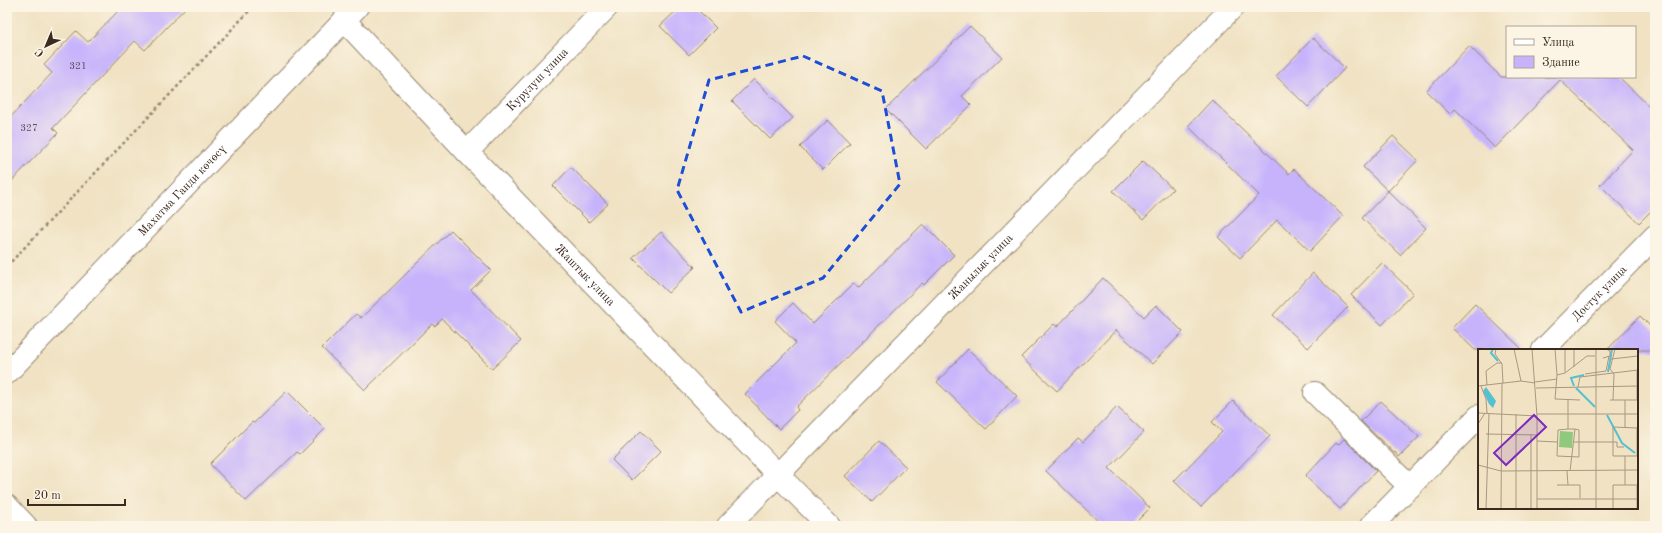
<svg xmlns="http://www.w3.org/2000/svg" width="1662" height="533" font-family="'Old Standard TT',serif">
<rect width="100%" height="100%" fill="#fcf5e5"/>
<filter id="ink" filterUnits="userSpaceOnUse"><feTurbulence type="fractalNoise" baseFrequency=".025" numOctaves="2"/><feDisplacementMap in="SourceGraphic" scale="8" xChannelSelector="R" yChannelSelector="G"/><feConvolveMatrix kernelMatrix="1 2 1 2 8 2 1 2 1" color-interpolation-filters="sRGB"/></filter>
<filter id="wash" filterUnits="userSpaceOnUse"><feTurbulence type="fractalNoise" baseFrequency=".012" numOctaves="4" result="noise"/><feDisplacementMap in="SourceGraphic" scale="16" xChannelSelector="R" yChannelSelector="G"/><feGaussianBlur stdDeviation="0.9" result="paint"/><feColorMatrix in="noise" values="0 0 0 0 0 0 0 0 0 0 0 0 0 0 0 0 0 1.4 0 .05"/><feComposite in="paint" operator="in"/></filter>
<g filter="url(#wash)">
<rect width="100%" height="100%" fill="#f0e2c3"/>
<g id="blocks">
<!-- building -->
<g fill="#c6b3fc">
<polygon points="122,7 186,7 145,50 135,41 53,128 58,133 7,186 7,121 52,73 44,65 76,31 88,42"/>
<polygon points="680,7 695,7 716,28 689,55 660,26"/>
<polygon points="970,26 1002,57 962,96 971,105 926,149 886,109"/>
<polygon points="1313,38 1345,68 1308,107 1276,76"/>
<polygon points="1469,46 1501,77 1619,77 1655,112 1655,207 1639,223 1600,185 1633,150 1560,80 1495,148 1455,109 1450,114 1426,91"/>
<polygon points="754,79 793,118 770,139 732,101"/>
<polygon points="1212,100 1289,174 1294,169 1343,216 1310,251 1277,220 1240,258 1218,237 1259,195 1188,126"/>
<polygon points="828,120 850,143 823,170 800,147"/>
<polygon points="1393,136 1418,160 1388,191 1363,167"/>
<polygon points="1143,161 1173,189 1143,220 1113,191"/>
<polygon points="571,167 608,204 589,222 553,186"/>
<polygon points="1388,191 1426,228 1400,255 1362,218"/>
<polygon points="923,224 954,255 924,285 922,283 796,407 798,410 779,429 745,394 796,343 775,321 793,303 813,324 854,283 858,288"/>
<polygon points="451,230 491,270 471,290 521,341 492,369 442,319 435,326 432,324 365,390 322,348 356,314 361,318"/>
<polygon points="661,232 695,267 668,293 633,258"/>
<polygon points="1382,263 1413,293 1382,325 1351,295"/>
<polygon points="1313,273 1348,307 1308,348 1273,315"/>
<polygon points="1103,278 1144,317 1156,305 1183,332 1152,364 1116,330 1057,391 1021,357 1054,324 1057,327"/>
<polygon points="1475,304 1523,350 1475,350 1452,328"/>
<polygon points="1640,316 1655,331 1655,350 1607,350"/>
<polygon points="968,349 1017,396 986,429 937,382"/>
<polygon points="287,391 325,429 300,454 297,452 246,501 210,464 252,422 254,423"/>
<polygon points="1233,401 1270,436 1201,507 1174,481 1222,432 1212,422"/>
<polygon points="1381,401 1419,437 1399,457 1395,452 1394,453 1361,421"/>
<polygon points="1117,407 1144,432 1109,468 1150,508 1132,526 1103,526 1046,471 1078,438 1083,442"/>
<polygon points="641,431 661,451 632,480 612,460"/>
<polygon points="1344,439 1376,471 1340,509 1305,476 1336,443 1338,445"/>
<polygon points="879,441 906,467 872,502 845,476"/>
</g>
</g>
</g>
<g filter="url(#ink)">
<use href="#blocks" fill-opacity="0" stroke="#968670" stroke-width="1"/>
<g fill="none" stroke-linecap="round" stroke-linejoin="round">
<defs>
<g id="minor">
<path id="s1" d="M344,20L467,152L777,474L829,526"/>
<path id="s2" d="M467,152L607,7"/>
<path id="s3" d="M1543,350L1655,236"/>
<polyline points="1315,393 1410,487"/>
<polyline points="7,506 26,526"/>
<path id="s4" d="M728,526L1233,7"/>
<polyline points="1371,526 1479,416"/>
</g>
<g id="major">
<path id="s5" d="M7,373L357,7"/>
</g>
</defs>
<!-- minor casing -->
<use href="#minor" stroke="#968670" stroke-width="24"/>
<!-- major casing -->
<use href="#major" stroke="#968670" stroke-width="24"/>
<!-- path -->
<polyline stroke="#968670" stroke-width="2.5" stroke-dasharray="3 3" stroke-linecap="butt" points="7,266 253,7"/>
<!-- minor -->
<use href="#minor" stroke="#fff" stroke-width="22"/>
<!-- major -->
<use href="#major" stroke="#fff" stroke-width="22"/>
</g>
</g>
<!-- marked area -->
<path fill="none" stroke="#1d4ed8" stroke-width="3" stroke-dasharray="8 5" stroke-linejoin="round" d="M803,56L882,91L900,184L823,278L741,312L677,190L709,80Z"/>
<g text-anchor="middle" stroke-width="3" stroke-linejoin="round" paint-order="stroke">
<!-- number labels -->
<g font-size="10" fill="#5e4c56">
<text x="78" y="69">321</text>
<text x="29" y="131">327</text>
</g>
<!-- street labels -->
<g font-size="12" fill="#3b2a1e" stroke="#fcf5e5">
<text dy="4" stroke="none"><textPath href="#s2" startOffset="101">Курулуш улица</textPath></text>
<text dy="4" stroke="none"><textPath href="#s5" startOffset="253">Махатма Ганди көчөсү</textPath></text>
<text dy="4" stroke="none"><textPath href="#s4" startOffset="362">Жанылык улица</textPath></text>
<text dy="4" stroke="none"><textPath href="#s1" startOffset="351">Жаштык улица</textPath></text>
<text dy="4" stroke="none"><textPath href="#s3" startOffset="80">Достук улица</textPath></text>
</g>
</g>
<!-- overview -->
<g transform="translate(1478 349)">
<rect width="160" height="160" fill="#f0e2c3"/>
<path d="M82,82L95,83L94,99L81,98Z" fill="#90c97d"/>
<path d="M8,38L18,52L15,59L11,55L5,42Z" fill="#55c0cf"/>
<path fill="none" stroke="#55c0cf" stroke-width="2" d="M15,0L13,4L20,12M130,23L134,0M96,37L93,29L106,26M98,39L117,58M129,66L144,94L157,104"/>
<path fill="none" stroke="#a89881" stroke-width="1" d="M18,0L17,5L24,15L25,34M36,0L43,32M54,0L59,67V160M77,0L79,26L77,50L102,51M87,0V23M96,0V18M118,0V160M125,9L132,7V2L128,0M133,10L160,7M107,25L128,22L131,7M79,26L87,24L109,7H117M57,33L79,30M9,36L8,22L19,14H24M0,37L43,32L57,34M3,37L8,50L9,64M100,38L102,28L160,21M58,39L160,37M90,51V80L80,81L79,107L101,108V81L97,80M132,51H160M135,51L136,25L132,20L137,0M159,51V22M0,64L59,67M59,65H160M0,75L7,64M135,78L159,79V107H135ZM147,78V51M90,80H97L92,122M8,85L59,86M59,92L79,93M96,93H139V98H146M147,107V136M0,116L23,122L160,121M89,122L90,136M79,136H102V149M59,150H160M8,160L11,65M23,160L24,34M38,160V65M53,160V85M135,160V136H159V160"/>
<path fill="#7b2cbf" fill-opacity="0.15" stroke="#7b2cbf" stroke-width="2" d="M56,66L68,78L28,116L16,104Z"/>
<rect width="160" height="160" fill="none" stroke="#3b2a1e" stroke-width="2"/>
</g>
<!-- margin -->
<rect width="1662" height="533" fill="none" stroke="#fcf5e5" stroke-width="24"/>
<!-- legend -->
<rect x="1506" y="26" width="130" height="52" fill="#fcf5e5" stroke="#afa495"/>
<rect x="1514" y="39" width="20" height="6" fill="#ffffff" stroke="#afa495"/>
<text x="1542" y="46" font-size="12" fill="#3b2a1e">Улица</text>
<rect x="1514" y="56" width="20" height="12" fill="#c6b3fc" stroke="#afa495"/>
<text x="1542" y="66" font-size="12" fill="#3b2a1e">Здание</text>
<!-- north arrow -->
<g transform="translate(46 46) rotate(224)" stroke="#fcf5e5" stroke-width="3" paint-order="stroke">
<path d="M0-3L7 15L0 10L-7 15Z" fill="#3b2a1e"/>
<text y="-6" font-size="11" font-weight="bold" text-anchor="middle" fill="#3b2a1e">С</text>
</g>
<!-- scale -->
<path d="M28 499v6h97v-6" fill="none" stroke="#3b2a1e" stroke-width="2"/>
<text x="34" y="499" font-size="12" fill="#3b2a1e" stroke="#fcf5e5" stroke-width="3" paint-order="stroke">20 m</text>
</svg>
